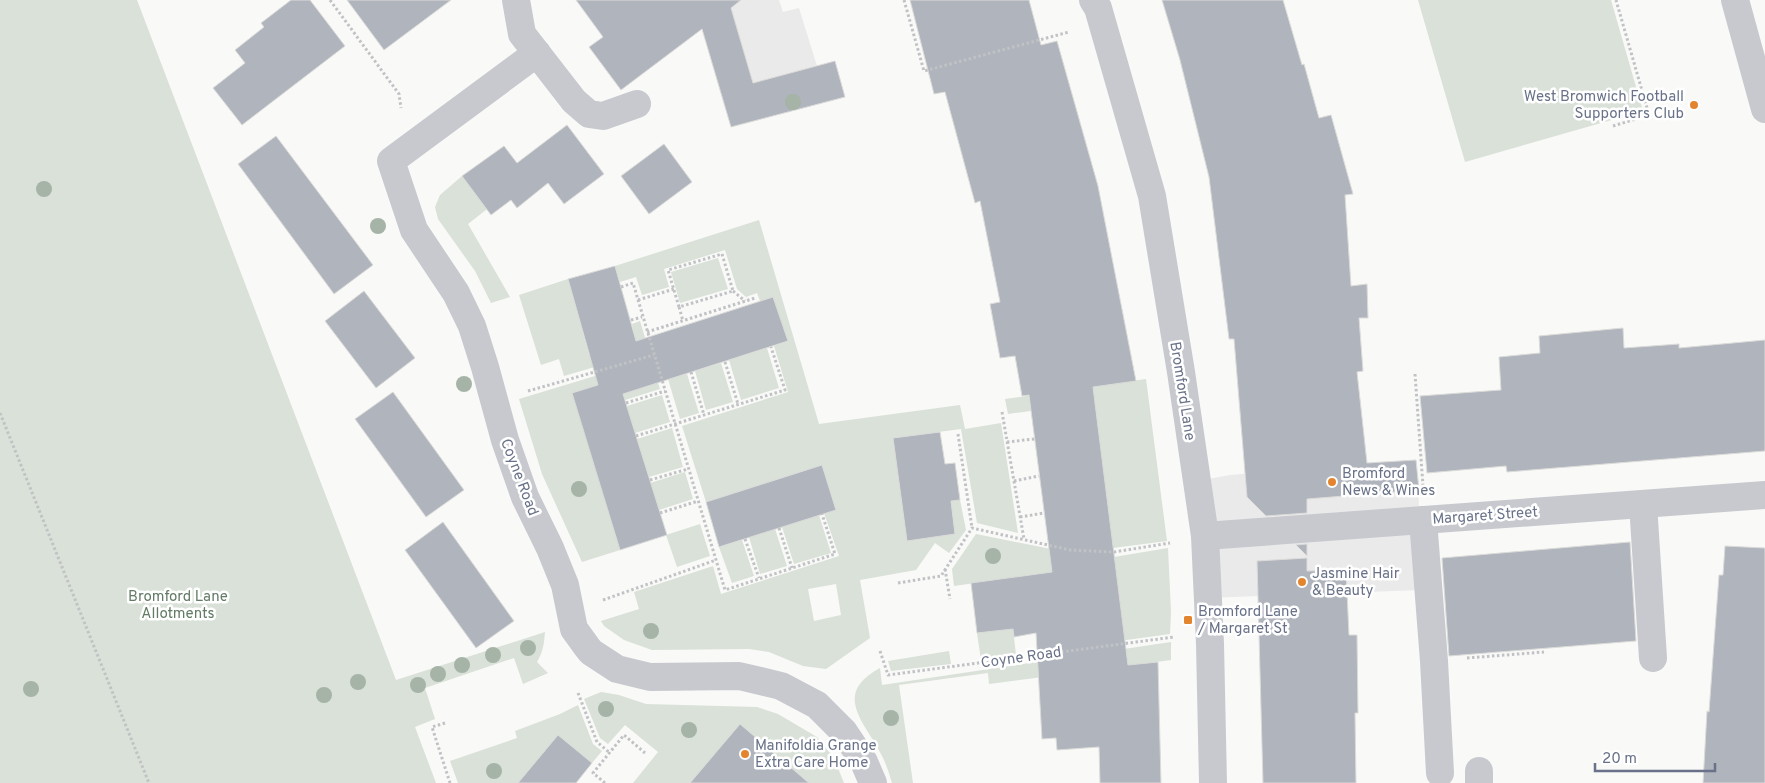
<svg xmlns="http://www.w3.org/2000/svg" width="1765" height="783" font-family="Overpass,sans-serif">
<rect width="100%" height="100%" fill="#f9f9f7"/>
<!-- built -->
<g fill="#eaeaea">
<polygon points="694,0 779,0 783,12 799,8 817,66 835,61 845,97 731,127"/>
<polygon points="1416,460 1419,490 1418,551 1421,590 1208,598 1197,481 1230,475"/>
</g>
<!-- green -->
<g fill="#d9e1d8" fill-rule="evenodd">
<path d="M0,0H137L396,680L545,632C544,644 543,652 537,662L548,673L523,684L514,658L425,688L435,719L415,727L436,783H0Z"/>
<polygon points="1418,0 1611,0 1643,111 1465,162"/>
<polygon points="462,176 487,209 468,224 510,297 491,303 475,271 438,219 435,207 440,195"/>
<path d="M759,220L819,424L960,405L965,429L1001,423L1018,533L977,523L961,429L893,438L907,541L955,534L951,501L960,500L966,530L949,553L935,543L916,570L860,580L870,638L826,669L803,666L769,652L749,649L652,650L624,640L604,626L601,621L639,609L634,592L713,566L721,594L839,556L824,513L836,509L822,465L706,502L682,426L788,392L774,346L788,341L773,297L760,301L757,293L746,297L737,289L725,250L664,269L669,287L642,295L636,277L620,282L615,266ZM836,584L841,615L814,621L808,589Z"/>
<polygon points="718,258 728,289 680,303 671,272"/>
<polygon points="568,279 589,355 636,342 632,324 640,321 649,351 564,376 559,359 541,365 519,295"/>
<polygon points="767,348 779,388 741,400 729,360"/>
<polygon points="651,359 660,389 625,400 620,550 582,562 542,474 519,399"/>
<polygon points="721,363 733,402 706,410 695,371"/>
<polygon points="687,374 699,413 680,419 668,379"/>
<polygon points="1146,379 1167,541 1113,548 1095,402 1008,414 1005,399"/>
<polygon points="662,395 670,422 635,433 627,406"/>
<polygon points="672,428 683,467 649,477 637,439"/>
<polygon points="685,472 693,499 659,510 650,483"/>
<polygon points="819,515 831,553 794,564 782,527"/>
<polygon points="700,524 710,556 677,567 666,535"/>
<polygon points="775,529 787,566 760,574 749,537"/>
<polygon points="976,534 1071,553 1073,569 954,586 952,569"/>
<polygon points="742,540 754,576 732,583 719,547"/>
<polygon points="1168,548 1171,612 1170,634 1054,650 1122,620 1114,557"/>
<polygon points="1013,629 1016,655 981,660 977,633"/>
<path d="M1171,642V660L989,684L988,673L899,685L913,783H892C889,773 886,763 881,754C864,721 832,694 880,668L882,685Z"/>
<polygon points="949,651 951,664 891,671 888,661"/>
<polygon points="601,692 619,695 646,704 757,707 778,714 817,737 834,758 844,783 809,783 740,724 690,783 633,783 658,752 625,725 608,744 600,738 584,699"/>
<polygon points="578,705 593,744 602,751 592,763 558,735 518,783 458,783 450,761 517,738 515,731 560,714"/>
</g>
<!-- building -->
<g fill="#b0b4bd" stroke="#dbdbd9">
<polygon points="291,0 310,0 345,46 242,125 213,88 245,63 235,50 264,27 261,23"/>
<polygon points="347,0 451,0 384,50"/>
<polygon points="576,0 741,0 731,8 753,83 835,61 845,97 731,127 702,29 621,90 589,47 603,37"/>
<polygon points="910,0 1029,0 1041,45 1057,41 1098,186 1136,381 1093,387 1128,665 1158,662 1161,783 1100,783 1099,747 1057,750 1056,738 1042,739 1036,633 1014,637 1013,629 977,633 971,583 1052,572 1029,395 1022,396 1015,356 1000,358 990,304 1000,302 980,201 975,203 945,92 934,94"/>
<polygon points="1162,0 1283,0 1302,65 1304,64 1319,118 1331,115 1353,194 1345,195 1351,286 1367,284 1368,318 1359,318 1363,371 1357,372 1367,463 1416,460 1419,490 1307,499 1307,513 1266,516 1247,497 1234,339 1229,339 1209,177 1180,60"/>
<polygon points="567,125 604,174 564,204 548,183 517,208 511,200 491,215 462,176 504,146 517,163"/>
<polygon points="276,136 373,265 334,294 238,164"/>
<polygon points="664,144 692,182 649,214 621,176"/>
<polygon points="615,266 636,341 773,297 788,341 623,394 667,535 620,550 572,393 598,385 568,279"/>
<polygon points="364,291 415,358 376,388 325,321"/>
<polygon points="1623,328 1624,348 1679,344 1679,348 1765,340 1765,451 1507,472 1506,466 1427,473 1420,396 1501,390 1499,357 1540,353 1539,336"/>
<polygon points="393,392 464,490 426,517 355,419"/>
<polygon points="940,432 945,464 955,463 960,500 951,501 955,534 907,541 893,438"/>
<polygon points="822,465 836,510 719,547 706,502"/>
<polygon points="443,522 514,621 476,648 405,550"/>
<polygon points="1630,542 1636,641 1449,656 1442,558"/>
<polygon points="1307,544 1307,556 1296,545"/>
<polygon points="1725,546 1765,548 1765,783 1703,783 1707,711 1709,712 1719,575 1723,575"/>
<polygon points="1307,558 1307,571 1346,570 1349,635 1357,635 1358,713 1355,713 1356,783 1263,783 1257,561"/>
<polygon points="740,724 809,783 690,783"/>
<polygon points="558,735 592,763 576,783 518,783"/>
</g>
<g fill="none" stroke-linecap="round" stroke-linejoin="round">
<!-- path -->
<g stroke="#c1c2c5" stroke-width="3" stroke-dasharray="2.5 2.5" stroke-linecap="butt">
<polyline points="330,0 399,94 401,108"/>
<polyline points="904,0 924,71 1069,32"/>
<polyline points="1613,126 1649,115 1616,0"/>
<polygon points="722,254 733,291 679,307 668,270"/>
<polyline points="621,287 633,283 725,590 835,554 822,514"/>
<polyline points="733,291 745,301"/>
<polyline points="638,300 674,289"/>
<polyline points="679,307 683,321"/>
<polyline points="631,320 642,317"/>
<polyline points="647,332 755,298"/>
<polyline points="725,362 738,404"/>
<polyline points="691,372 704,415"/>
<polyline points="1415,374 1423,486"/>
<polyline points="528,391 654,355"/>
<polyline points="626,403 665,391"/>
<polyline points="1002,412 1024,539"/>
<polyline points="0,413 149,783"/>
<polyline points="958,434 972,528"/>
<polyline points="636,436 785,390 771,347"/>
<polyline points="1007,442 1034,439"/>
<polyline points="650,480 688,469"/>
<polyline points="1014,481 1039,476"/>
<polyline points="660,513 698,501"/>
<polyline points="1020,517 1044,513"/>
<polyline points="779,528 792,568"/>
<polyline points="745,539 759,578"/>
<polyline points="945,569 950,599"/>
<polyline points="898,583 941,576 972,528 1070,550 1114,552 1170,543"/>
<polyline points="603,600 716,560"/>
<polyline points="880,651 888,675 1174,637"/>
<polyline points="1467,658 1544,652"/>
<polyline points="578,693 597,742 610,753"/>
<polyline points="445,723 432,727 450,783"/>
<polyline points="605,783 593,773 624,735 645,753"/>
</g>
<!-- minor -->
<g stroke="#c7c9ce" stroke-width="28">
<polyline points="516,0 522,34 574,101 589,114 603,116 637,104"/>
<polyline points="1093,0 1098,8 1152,196 1181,372 1205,536 1210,644 1213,783"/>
<polyline points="1735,0 1765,109"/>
<polyline points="537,53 391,161 414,230 456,293 472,326 485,367 505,440 525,497 550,548 565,585 574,629 587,647 591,652 617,669 650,677 739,676 781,686 817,705 844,732 864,762 873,783"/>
<polyline points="1643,504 1653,658"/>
<polyline points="1423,520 1434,661 1440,773"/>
<polyline points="1205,536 1765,495"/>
<polyline points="1479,783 1479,771"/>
</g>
</g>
<!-- trees -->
<g fill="#a6b3a7">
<circle cx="793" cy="102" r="8"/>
<circle cx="44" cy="189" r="8"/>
<circle cx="378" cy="226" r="8"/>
<circle cx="464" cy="384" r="8"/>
<circle cx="579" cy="489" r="8"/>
<circle cx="993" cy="556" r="8"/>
<circle cx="651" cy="631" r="8"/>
<circle cx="528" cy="648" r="8"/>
<circle cx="493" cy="655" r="8"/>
<circle cx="462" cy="665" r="8"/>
<circle cx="438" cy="674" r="8"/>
<circle cx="358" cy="682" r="8"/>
<circle cx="418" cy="685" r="8"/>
<circle cx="31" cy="689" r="8"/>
<circle cx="324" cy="695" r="8"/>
<circle cx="606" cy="709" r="8"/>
<circle cx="891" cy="718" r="8"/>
<circle cx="689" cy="730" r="8"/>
<circle cx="494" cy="771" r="8"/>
</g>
<!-- markers -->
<g fill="#e2852e" stroke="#fff" stroke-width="2">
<circle cx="1694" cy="105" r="5"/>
<circle cx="1332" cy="482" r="5"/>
<circle cx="1302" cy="582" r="5"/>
<rect x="1183" y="615" width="10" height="10" rx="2.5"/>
<circle cx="745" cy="754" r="5"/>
</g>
<g text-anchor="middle" stroke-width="5" stroke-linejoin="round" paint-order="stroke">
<!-- poi labels -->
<g font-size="15" fill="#697288" stroke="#fff" text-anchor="start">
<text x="1684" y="101" text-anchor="end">West Bromwich Football<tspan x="1684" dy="17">Supporters Club</tspan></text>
<text x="1342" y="478">Bromford<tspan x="1342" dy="17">News &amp; Wines</tspan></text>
<text x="1312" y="578">Jasmine Hair<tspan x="1312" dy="17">&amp; Beauty</tspan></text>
<text x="1198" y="616">Bromford Lane<tspan x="1198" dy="17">/ Margaret St</tspan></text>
<text x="755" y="750">Manifoldia Grange<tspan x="755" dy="17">Extra Care Home</tspan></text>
</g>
<!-- street labels -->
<g font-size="15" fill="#697288" stroke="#fff">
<text transform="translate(1183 391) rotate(81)" y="5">Bromford Lane</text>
<text transform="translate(520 477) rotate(69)" y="5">Coyne Road</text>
<text transform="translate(1485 515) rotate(-4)" y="5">Margaret Street</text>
<text transform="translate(1021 657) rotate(-8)" y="5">Coyne Road</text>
</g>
<!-- park labels -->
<g font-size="15" fill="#637a65" stroke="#fff">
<text x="178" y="601">Bromford Lane<tspan x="178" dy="17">Allotments</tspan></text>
</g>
</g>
<!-- scale -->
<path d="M1595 763v8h120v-8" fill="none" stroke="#697288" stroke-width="2.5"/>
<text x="1602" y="763" font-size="15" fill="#697288" stroke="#ffffff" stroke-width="4" paint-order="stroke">20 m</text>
</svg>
